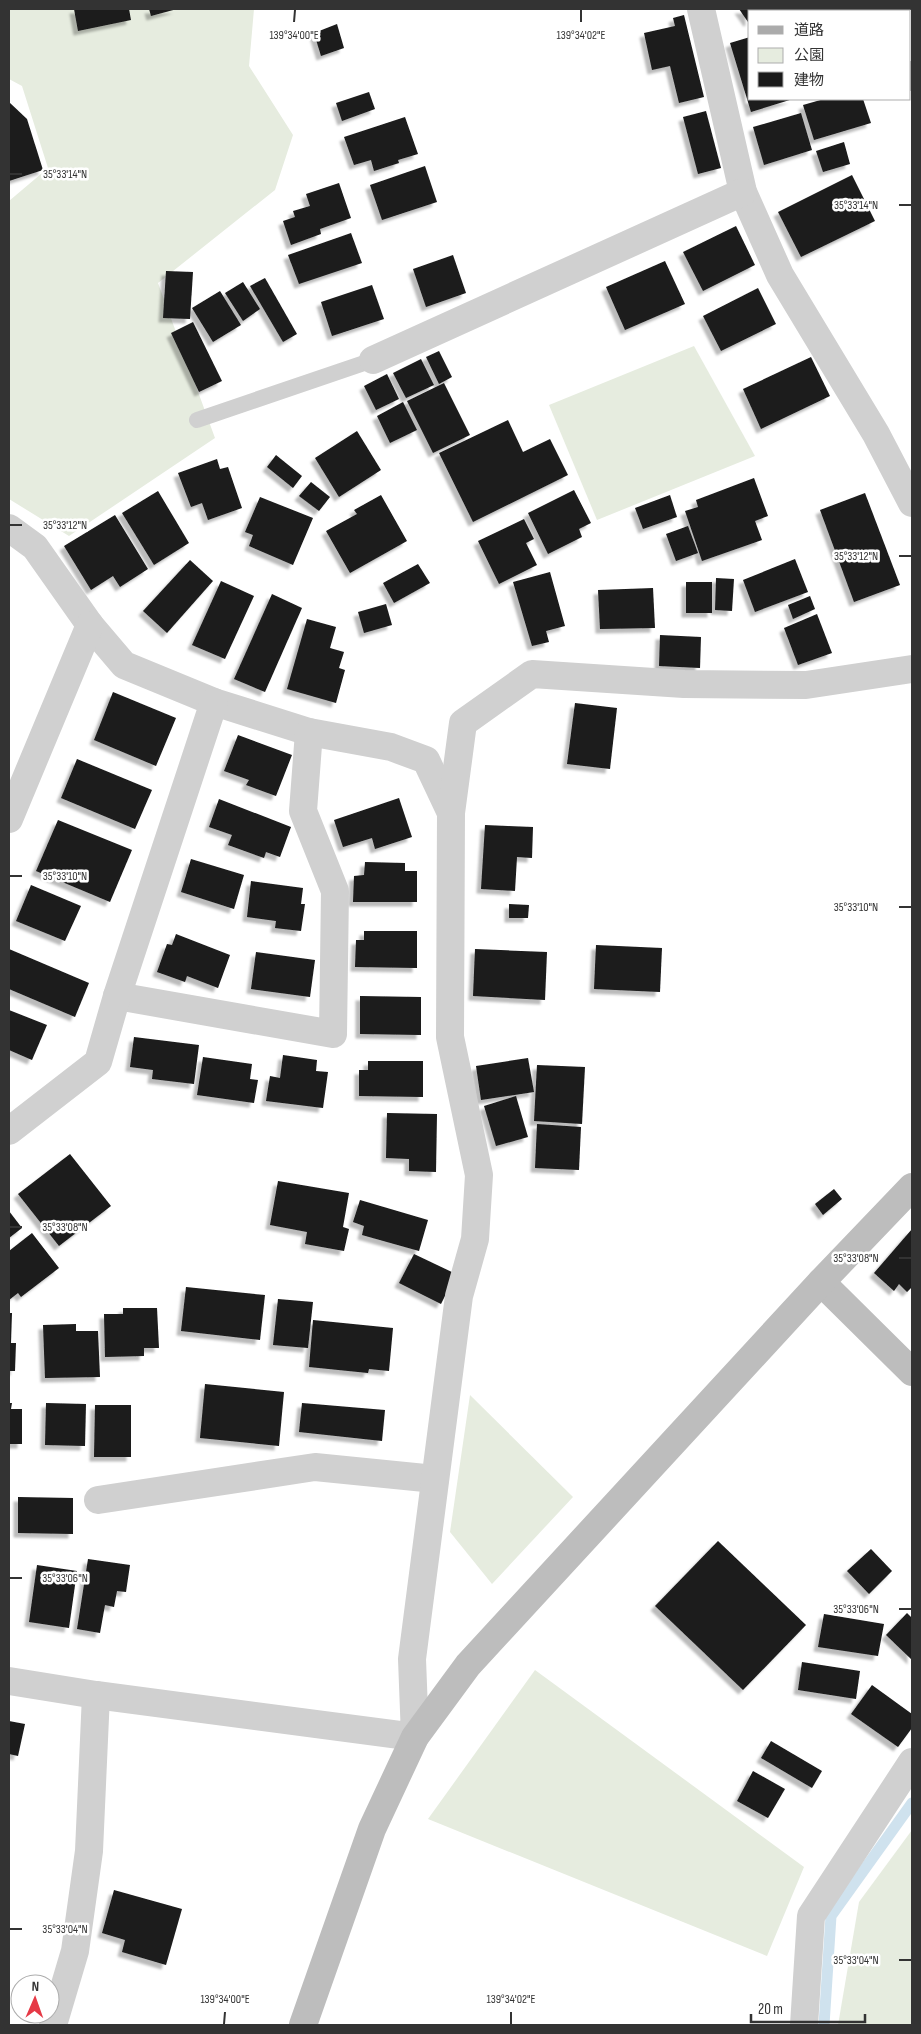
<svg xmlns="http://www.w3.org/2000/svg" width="921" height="2034" font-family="'Sofia Sans Condensed','Noto Sans JP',sans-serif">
<defs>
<filter id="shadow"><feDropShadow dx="-4.5" dy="4.5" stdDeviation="1" flood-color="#0004"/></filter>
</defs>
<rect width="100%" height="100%" fill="#fff"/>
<!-- green -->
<g fill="#e6ecdf">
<polygon points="9,9 254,9 249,66 293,135 275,190 158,283 215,438 69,536 9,499 9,201 48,168 22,86 9,79"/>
<polygon points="694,346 755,456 597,520 549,405"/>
<polygon points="470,1395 573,1497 492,1584 450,1532"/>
<polygon points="535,1670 804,1867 767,1956 428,1819"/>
<polygon points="912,1830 912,2025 838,2025 859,1902"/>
</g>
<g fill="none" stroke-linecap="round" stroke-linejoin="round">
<!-- stream -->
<polyline stroke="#cfe2ee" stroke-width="11" points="824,2025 831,1916 912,1803"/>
</g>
<!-- building -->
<g fill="#1a1a1a" filter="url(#shadow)">
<polygon points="74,9 129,9 131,20 78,31"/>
<polygon points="149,9 177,9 151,16"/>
<polygon points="739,9 769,9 765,11 750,11 750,21 748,22"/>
<polygon points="684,15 704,97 679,103 670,66 652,70 644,33 675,26 673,18"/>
<polygon points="337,24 344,48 321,56 314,33"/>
<polygon points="750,37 750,99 793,99 751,112 730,43"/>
<polygon points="369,92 375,109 342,121 336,103"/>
<polygon points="824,99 863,99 871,123 814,140 803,105"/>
<polygon points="9,102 27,119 43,170 9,181"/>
<polygon points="706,111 721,168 698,174 683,117"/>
<polygon points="801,113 812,150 764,165 753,127"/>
<polygon points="405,117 418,154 398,160 399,163 374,171 371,160 354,165 344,137"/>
<polygon points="844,142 850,164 823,172 816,151"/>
<polygon points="425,166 437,202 382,220 370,185"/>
<polygon points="852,175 875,221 801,257 778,212"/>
<polygon points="339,183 351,218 320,229 321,234 291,245 283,221 295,217 293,211 310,206 306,194"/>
<polygon points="736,226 755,265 703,291 683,252"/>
<polygon points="351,233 362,263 299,284 288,255"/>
<polygon points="453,255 466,293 426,307 413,269"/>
<polygon points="665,261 685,304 625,330 606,287"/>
<polygon points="166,271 193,272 190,319 163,318"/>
<polygon points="265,278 297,334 283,342 250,286"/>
<polygon points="243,282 260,309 243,321 225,293"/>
<polygon points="372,285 384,319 332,336 321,302"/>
<polygon points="758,288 776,324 721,351 703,316"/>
<polygon points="220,291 241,325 213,342 192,308"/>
<polygon points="193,322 222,381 199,392 171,333"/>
<polygon points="439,351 452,377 439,384 426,357"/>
<polygon points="811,357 830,396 761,429 743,389"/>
<polygon points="421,359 434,385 406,398 393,373"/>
<polygon points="387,374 399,399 376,410 364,386"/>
<polygon points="444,383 470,435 433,453 407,401"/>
<polygon points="403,402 417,430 390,443 377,416"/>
<polygon points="508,420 523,452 550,439 568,475 473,522 439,453"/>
<polygon points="357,431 381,470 339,497 315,458"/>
<polygon points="276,455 302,476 293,488 267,467"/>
<polygon points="217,459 220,469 228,467 242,508 208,520 202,503 191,507 178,473"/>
<polygon points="754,478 768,516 755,521 762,540 702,561 685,511 698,507 696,500"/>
<polygon points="311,482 330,497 319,511 299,496"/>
<polygon points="574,490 591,523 579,529 582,537 548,554 528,513"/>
<polygon points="158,491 189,543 154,565 122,513"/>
<polygon points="865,493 900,585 854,602 820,510"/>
<polygon points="381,495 407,541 350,573 326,531 357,514 354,510"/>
<polygon points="670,495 677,517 643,529 635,508"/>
<polygon points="260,497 313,518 293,565 249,546 253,535 245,532"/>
<polygon points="115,515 148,569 120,587 113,576 91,590 64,546"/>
<polygon points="524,519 534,539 526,543 537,565 499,584 478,541"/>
<polygon points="688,526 698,553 676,561 666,534"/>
<polygon points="795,559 808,592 755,612 743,580"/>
<polygon points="190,560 213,581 167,633 143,611"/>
<polygon points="418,564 430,583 394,603 383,583"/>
<polygon points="550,572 565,626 546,631 549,642 532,646 513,582"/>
<polygon points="716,578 734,579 732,611 715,610"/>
<polygon points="221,581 254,596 225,659 192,645"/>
<rect x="686" y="582" width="26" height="31"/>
<polygon points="653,588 655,628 600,629 598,590"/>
<polygon points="272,594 302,608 265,692 234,679"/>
<polygon points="810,596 815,609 793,619 788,605"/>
<polygon points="386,604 392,625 364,633 358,612"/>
<polygon points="817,614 832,653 798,665 784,628"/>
<polygon points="307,619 336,627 330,648 344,652 339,668 345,670 336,703 287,689"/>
<polygon points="660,635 701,637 700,668 659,666"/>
<polygon points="113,692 176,718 156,766 94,740"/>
<polygon points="575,703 617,708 610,769 567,764"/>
<polygon points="238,735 292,755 276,796 246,785 249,780 224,771"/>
<polygon points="77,759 152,790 135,829 61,798"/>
<polygon points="399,798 412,837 375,849 372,838 343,847 334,820"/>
<polygon points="219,799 291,827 280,857 266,852 264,858 228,845 232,835 209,827"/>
<polygon points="58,820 132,850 110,902 36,871"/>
<polygon points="485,825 533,827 532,858 517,857 515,891 481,889"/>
<polygon points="191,859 244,875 234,909 181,892"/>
<polygon points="365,862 405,863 405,871 417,871 417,902 353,902 354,876 364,875"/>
<polygon points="251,881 303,888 301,904 305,904 301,931 275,928 276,921 247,917"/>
<polygon points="31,885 81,906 65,941 16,921"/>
<polygon points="509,904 529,905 528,918 509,918"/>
<polygon points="364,931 417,931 417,968 355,967 356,940 364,940"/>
<polygon points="176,934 230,955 218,988 187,976 185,982 157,972 167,944 172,945"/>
<polygon points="596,945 662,948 660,992 594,989"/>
<polygon points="9,949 89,983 75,1017 9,989"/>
<polygon points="475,949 547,952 545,1000 473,996"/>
<polygon points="256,952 315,960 310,997 251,989"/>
<polygon points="360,996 421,997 421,1035 360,1034"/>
<polygon points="9,1010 47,1025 32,1060 9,1050"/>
<polygon points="134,1037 199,1045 194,1084 152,1079 153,1070 130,1067"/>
<polygon points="283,1055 317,1060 316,1071 328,1072 323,1108 266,1101 270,1076 280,1078"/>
<polygon points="203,1057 252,1064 250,1079 258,1080 254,1103 197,1095"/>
<polygon points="528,1058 534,1092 481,1100 476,1066"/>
<polygon points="368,1061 423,1061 423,1097 359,1096 359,1070 368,1070"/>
<polygon points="537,1065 585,1067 582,1124 534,1121"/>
<polygon points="516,1096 528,1137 496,1146 484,1106"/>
<polygon points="387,1113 437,1114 436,1172 409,1171 409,1159 386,1158"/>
<polygon points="537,1124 581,1127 579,1170 535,1168"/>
<polygon points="70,1154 111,1206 59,1246 18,1194"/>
<polygon points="278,1181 349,1193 343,1227 349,1229 344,1251 305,1244 307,1232 270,1225"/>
<polygon points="834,1189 842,1199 823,1215 815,1204"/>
<polygon points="360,1200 428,1220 419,1251 362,1235 364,1226 353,1222"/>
<polygon points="9,1211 22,1228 9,1238"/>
<polygon points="912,1229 912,1287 907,1292 899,1284 894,1291 874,1273"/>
<polygon points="32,1233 59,1268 21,1297 18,1293 9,1300 9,1251"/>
<polygon points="414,1254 456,1274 441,1304 399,1283"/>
<polygon points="186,1287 265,1295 260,1340 181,1331"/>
<polygon points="278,1299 313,1302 308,1348 273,1345"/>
<polygon points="123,1308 157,1308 159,1348 144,1348 144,1356 105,1357 104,1314 123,1314"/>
<polygon points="9,1313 12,1313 11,1343 16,1343 15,1371 9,1371"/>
<polygon points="313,1320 393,1328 389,1371 369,1369 368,1373 309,1367"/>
<polygon points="76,1324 76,1331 98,1331 100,1377 45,1378 43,1325"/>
<polygon points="205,1384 284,1392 279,1446 200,1438"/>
<polygon points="9,1403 12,1403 11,1409 22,1409 22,1444 9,1444"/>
<polygon points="46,1403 86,1404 85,1446 45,1445"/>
<polygon points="302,1403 385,1410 382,1441 299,1432"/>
<polygon points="95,1405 131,1405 131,1457 94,1457"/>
<polygon points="18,1497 73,1498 73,1534 18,1533"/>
<polygon points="718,1541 806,1625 743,1690 655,1606"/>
<polygon points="871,1549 892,1571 869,1594 847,1571"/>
<polygon points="88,1559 130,1565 126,1592 117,1591 114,1607 105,1605 100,1633 77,1629"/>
<polygon points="37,1565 77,1571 69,1628 29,1622"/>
<polygon points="907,1613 912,1618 912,1660 886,1635"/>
<polygon points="824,1614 884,1624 878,1656 818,1647"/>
<polygon points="802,1662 860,1671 856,1699 798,1690"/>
<polygon points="872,1685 912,1714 912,1728 898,1747 851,1714"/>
<polygon points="9,1721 25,1724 18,1756 9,1754"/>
<polygon points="771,1741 822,1771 812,1788 761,1758"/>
<polygon points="753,1771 785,1789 768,1818 737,1801"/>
<polygon points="114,1890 182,1909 166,1965 122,1952 125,1940 102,1933"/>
</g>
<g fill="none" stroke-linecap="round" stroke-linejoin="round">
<!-- lane -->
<polyline stroke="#d0d0d0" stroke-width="16" points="197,420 373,360"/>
<!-- street -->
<g stroke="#d0d0d0" stroke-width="28">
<polyline points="701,9 743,192 780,275 876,434 912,503"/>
<polyline points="373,360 743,192"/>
<polyline points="9,528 35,547 90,625 124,665 214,702 309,732 391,747 426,760 451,813"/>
<polyline points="9,819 90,625"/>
<polyline points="117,996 333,1034 335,891 303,811 309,732"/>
<polyline points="9,1131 98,1062 117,996 214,702"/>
<polyline points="98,1500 315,1467 435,1479"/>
<polyline points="9,1681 96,1695 415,1737 412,1659 459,1296 475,1239 479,1175 450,1037 451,813 463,723 532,674 684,684 806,685 912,669"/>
<polyline points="53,2025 75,1951 89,1851 96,1695"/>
<polyline points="804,2025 811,1916 912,1762"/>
</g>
<!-- secondary -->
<g stroke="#bdbdbd" stroke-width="28">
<polyline points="821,1282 912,1372"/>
<polyline points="303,2025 372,1829 415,1737 468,1665 821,1282 912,1187"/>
</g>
<!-- primary -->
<g stroke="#ababab" stroke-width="28">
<polyline points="831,9 834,11"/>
<polyline points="910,75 912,77"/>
</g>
</g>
<!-- ticks -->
<path fill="none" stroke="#333" stroke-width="2" d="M294,22L295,10M581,22V10M10,174H22M899,205H911M10,525H22M899,556H911M10,876H22M899,907H911M10,1227H22M899,1258H911M10,1578H22M899,1609H911M10,1929H22M899,1960H911M224,2024L225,2012M511,2024V2012"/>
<g font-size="12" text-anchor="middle" fill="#333" stroke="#fff" stroke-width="5" stroke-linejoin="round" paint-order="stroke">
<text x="294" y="39">139°34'00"E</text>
<text x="581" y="39">139°34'02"E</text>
<text x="65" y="178">35°33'14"N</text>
<text x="856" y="209">35°33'14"N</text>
<text x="65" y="529">35°33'12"N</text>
<text x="856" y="560">35°33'12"N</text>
<text x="65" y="880">35°33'10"N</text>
<text x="856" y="911">35°33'10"N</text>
<text x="65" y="1231">35°33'08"N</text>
<text x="856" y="1262">35°33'08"N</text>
<text x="65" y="1582">35°33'06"N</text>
<text x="856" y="1613">35°33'06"N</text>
<text x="65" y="1933">35°33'04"N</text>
<text x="856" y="1964">35°33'04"N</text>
<text x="225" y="2003">139°34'00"E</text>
<text x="511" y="2003">139°34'02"E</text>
</g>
<!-- border -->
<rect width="921" height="2034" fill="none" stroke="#333333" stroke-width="20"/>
<!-- legend -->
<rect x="748" y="10" width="162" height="90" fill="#ffffff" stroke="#adadad"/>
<rect x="758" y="26" width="25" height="8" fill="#ababab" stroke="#adadad"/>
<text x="794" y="35" font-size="15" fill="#333333">道路</text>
<rect x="758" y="48" width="25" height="15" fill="#e6ecdf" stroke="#adadad"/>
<text x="794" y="60" font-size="15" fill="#333333">公園</text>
<rect x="758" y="72" width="25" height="15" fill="#1a1a1a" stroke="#adadad"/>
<text x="794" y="85" font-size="15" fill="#333333">建物</text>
<!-- north arrow -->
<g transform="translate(35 1999) rotate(2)"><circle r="24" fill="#ffffff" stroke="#adadad"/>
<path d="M0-4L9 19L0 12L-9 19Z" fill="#e63946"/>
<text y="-8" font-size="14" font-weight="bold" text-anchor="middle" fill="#333333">N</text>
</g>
<!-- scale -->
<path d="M751 2014v8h114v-8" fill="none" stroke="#333333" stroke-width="2.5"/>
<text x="758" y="2014" font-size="15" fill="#333333" stroke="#ffffff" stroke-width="4" paint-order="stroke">20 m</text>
</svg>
